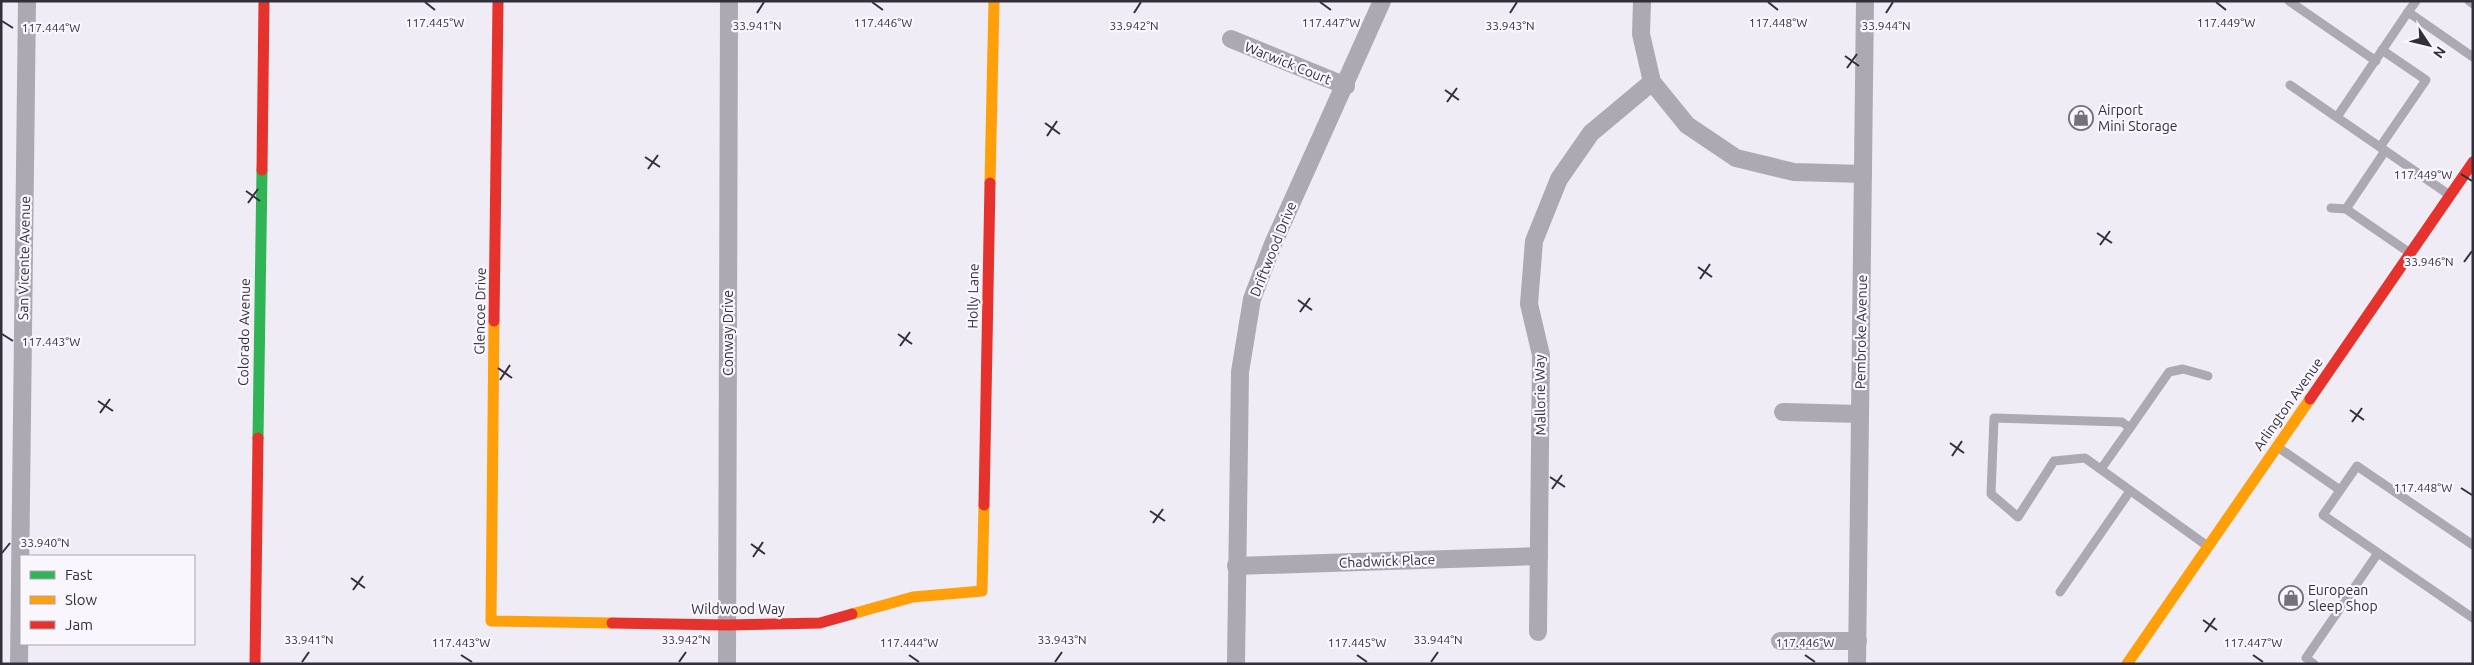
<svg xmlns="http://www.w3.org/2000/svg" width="2474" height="665" font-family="Ubuntu,sans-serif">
<rect width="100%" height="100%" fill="#efecf6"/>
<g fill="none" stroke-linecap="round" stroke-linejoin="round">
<!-- lane -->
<g stroke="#aca9b2" stroke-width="9">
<polyline points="2289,1 2376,61"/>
<polyline points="2416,1 2408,12 2473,57"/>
<polyline points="2469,1 2473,4"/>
<polyline points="2290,85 2448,194"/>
<polyline points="2337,117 2408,12"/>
<polyline points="2380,147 2426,80 2382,50"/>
<polyline points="2331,208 2346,209 2407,251"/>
<polyline points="2346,209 2385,151"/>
<polyline points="2130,428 2169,372 2183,369 2208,376"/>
<polyline points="2279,448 2340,490"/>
<polyline points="2101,469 2130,428 2122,422 1994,418 1991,494 2018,517 2054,461 2085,458 2206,545"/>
<polyline points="2473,545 2357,466 2323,515 2473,618"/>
<polyline points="2060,592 2130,491"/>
<polyline points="2314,664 2306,658 2378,553"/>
</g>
<!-- street -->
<g stroke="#aca9b2" stroke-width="18">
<polyline points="1642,1 1641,34 1652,82 1687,125 1736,158 1794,172 1863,174"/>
<polyline points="1231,39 1346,86"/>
<polyline points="1783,412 1860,414"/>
<polyline points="1236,566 1539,556"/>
<polyline points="1538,632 1541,355 1529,304 1534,241 1559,179 1591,133 1652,82"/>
<polyline points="1780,641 1858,641"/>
<polyline points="19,664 27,1"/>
<polyline points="727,664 729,1"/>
<polyline points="1236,664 1240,372 1252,299 1273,244 1382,1"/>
<polyline points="1857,664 1865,1"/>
</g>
<!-- fast -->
<polyline stroke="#30b455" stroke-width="11" points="258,438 262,170"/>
<!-- slow -->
<g stroke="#ff9f0a" stroke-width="11">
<polyline points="990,183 994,1"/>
<polyline points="494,321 491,621 612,623"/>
<polyline points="852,614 913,597 982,591 984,505"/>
<polyline points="2127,664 2310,399"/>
</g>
<!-- jam -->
<g stroke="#e5322d" stroke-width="11">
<polyline points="262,170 264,1"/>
<polyline points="494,321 498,1"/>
<polyline points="2310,399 2473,162"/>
<polyline points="984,505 990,183"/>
<polyline points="612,623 727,625 820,623 852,614"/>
<polyline points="255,664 258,438"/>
</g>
</g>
<!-- ticks -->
<path fill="none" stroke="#322f3b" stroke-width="2" d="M425,2L435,10M872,2L883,10M1320,2L1331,10M1768,2L1778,10M2216,2L2226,10M757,13L764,2M1134,13L1141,2M1510,13L1517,2M1886,13L1893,2M2,21L13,28M1845,56L1859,66M1847,68L1857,54M1445,90L1459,100M1447,102L1457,88M1045,123L1060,134M1047,136L1057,121M645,157L660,167M648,169L658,155M2461,174L2472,181M246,191L260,201M248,203L258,189M2097,233L2112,243M2100,245L2110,231M2464,262L2472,251M1698,267L1712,277M1700,279L1710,264M1298,300L1312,310M1300,312L1310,298M2,334L13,341M898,334L912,344M900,346L910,332M498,368L512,378M500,380L510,365M98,401L113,411M2350,410L2364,420M100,413L110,399M2352,422L2362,408M1950,443L1964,453M1952,456L1962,441M1550,477L1565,487M2461,488L2472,495M1552,489L1562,475M1150,511L1165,521M1153,523L1163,509M751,544L765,554M2,553L10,543M753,557L763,542M351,578L365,588M353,590L363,576M2203,620L2217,630M2205,632L2215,618M461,655L472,662M909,655L919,662M1357,655L1367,662M1805,655L1815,662M2253,655L2263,662M302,662L309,652M679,662L686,652M1055,662L1062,652M1431,662L1438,652"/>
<!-- icons -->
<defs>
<symbol id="shop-ring" viewBox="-11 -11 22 22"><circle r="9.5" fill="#f9f7fd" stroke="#74717c" stroke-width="1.5"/><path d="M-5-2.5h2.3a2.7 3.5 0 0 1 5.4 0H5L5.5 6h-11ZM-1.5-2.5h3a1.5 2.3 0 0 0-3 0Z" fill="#74717c"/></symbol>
</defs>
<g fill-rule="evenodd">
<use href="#shop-ring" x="2067" y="104" width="28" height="28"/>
<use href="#shop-ring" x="2277" y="584" width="28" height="28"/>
</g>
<g text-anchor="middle" stroke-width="4.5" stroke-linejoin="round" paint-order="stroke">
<!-- street labels -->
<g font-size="14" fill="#322f3b" stroke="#f9f7fd">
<text transform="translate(1288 63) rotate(22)" y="5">Warwick Court</text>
<text transform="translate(1273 249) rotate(-68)" y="5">Driftwood Drive</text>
<text transform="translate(24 258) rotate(-89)" y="5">San Vicente Avenue</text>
<text transform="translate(973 296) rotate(-89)" y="5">Holly Lane</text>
<text transform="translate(480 311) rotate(-89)" y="5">Glencoe Drive</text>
<text transform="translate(244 332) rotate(-89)" y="5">Colorado Avenue</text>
<text transform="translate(1861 332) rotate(-89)" y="5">Pembroke Avenue</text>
<text transform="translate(728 333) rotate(-90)" y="5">Conway Drive</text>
<text transform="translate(1540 395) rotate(-91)" y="5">Mallorie Way</text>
<text transform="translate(2288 404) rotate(-55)" y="5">Arlington Avenue</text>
<text transform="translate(1387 561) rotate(-2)" y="5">Chadwick Place</text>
<text x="738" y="614">Wildwood Way</text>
</g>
<!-- poi labels -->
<g font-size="14" fill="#322f3b" stroke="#f9f7fd" text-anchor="start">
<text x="2098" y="115">Airport<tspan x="2098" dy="16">Mini Storage</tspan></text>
<text x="2308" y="595">European<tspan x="2308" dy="16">Sleep Shop</tspan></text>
</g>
</g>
<g font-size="12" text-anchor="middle" fill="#322f3b" stroke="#f9f7fd" stroke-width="4.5" stroke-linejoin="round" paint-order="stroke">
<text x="435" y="27">117.445°W</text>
<text x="883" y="27">117.446°W</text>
<text x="1331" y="27">117.447°W</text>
<text x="1778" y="27">117.448°W</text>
<text x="2226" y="27">117.449°W</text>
<text x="757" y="30">33.941°N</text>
<text x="1134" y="30">33.942°N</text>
<text x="1510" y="30">33.943°N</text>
<text x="1886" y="30">33.944°N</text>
<text x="51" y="32">117.444°W</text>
<text x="2423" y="179">117.449°W</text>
<text x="2429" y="266">33.946°N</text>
<text x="51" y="346">117.443°W</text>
<text x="2423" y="492">117.448°W</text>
<text x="45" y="547">33.940°N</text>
<text x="309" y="644">33.941°N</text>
<text x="686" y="644">33.942°N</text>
<text x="1062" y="644">33.943°N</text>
<text x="1438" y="644">33.944°N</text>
<text x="461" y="647">117.443°W</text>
<text x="909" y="647">117.444°W</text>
<text x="1357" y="647">117.445°W</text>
<text x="1805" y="647">117.446°W</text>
<text x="2253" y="647">117.447°W</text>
</g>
<!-- border -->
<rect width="2474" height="665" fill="none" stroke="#322f3b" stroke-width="5"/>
<!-- legend -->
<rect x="20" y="555" width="175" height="90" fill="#f9f7fd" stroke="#a9a7af"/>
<rect x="30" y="571" width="25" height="8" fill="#30b455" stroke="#a9a7af"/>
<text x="65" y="580" font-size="15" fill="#322f3b">Fast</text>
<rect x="30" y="596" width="25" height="8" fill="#ff9f0a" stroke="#a9a7af"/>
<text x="65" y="605" font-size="15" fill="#322f3b">Slow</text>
<rect x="30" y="621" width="25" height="8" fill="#e5322d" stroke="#a9a7af"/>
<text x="65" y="630" font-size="15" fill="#322f3b">Jam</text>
<!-- north arrow -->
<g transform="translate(2429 45) rotate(125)" stroke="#f9f7fd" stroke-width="4" paint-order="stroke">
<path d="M0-4L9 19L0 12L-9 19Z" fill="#322f3b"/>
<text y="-8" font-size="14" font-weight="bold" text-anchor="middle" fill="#322f3b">N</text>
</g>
</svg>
